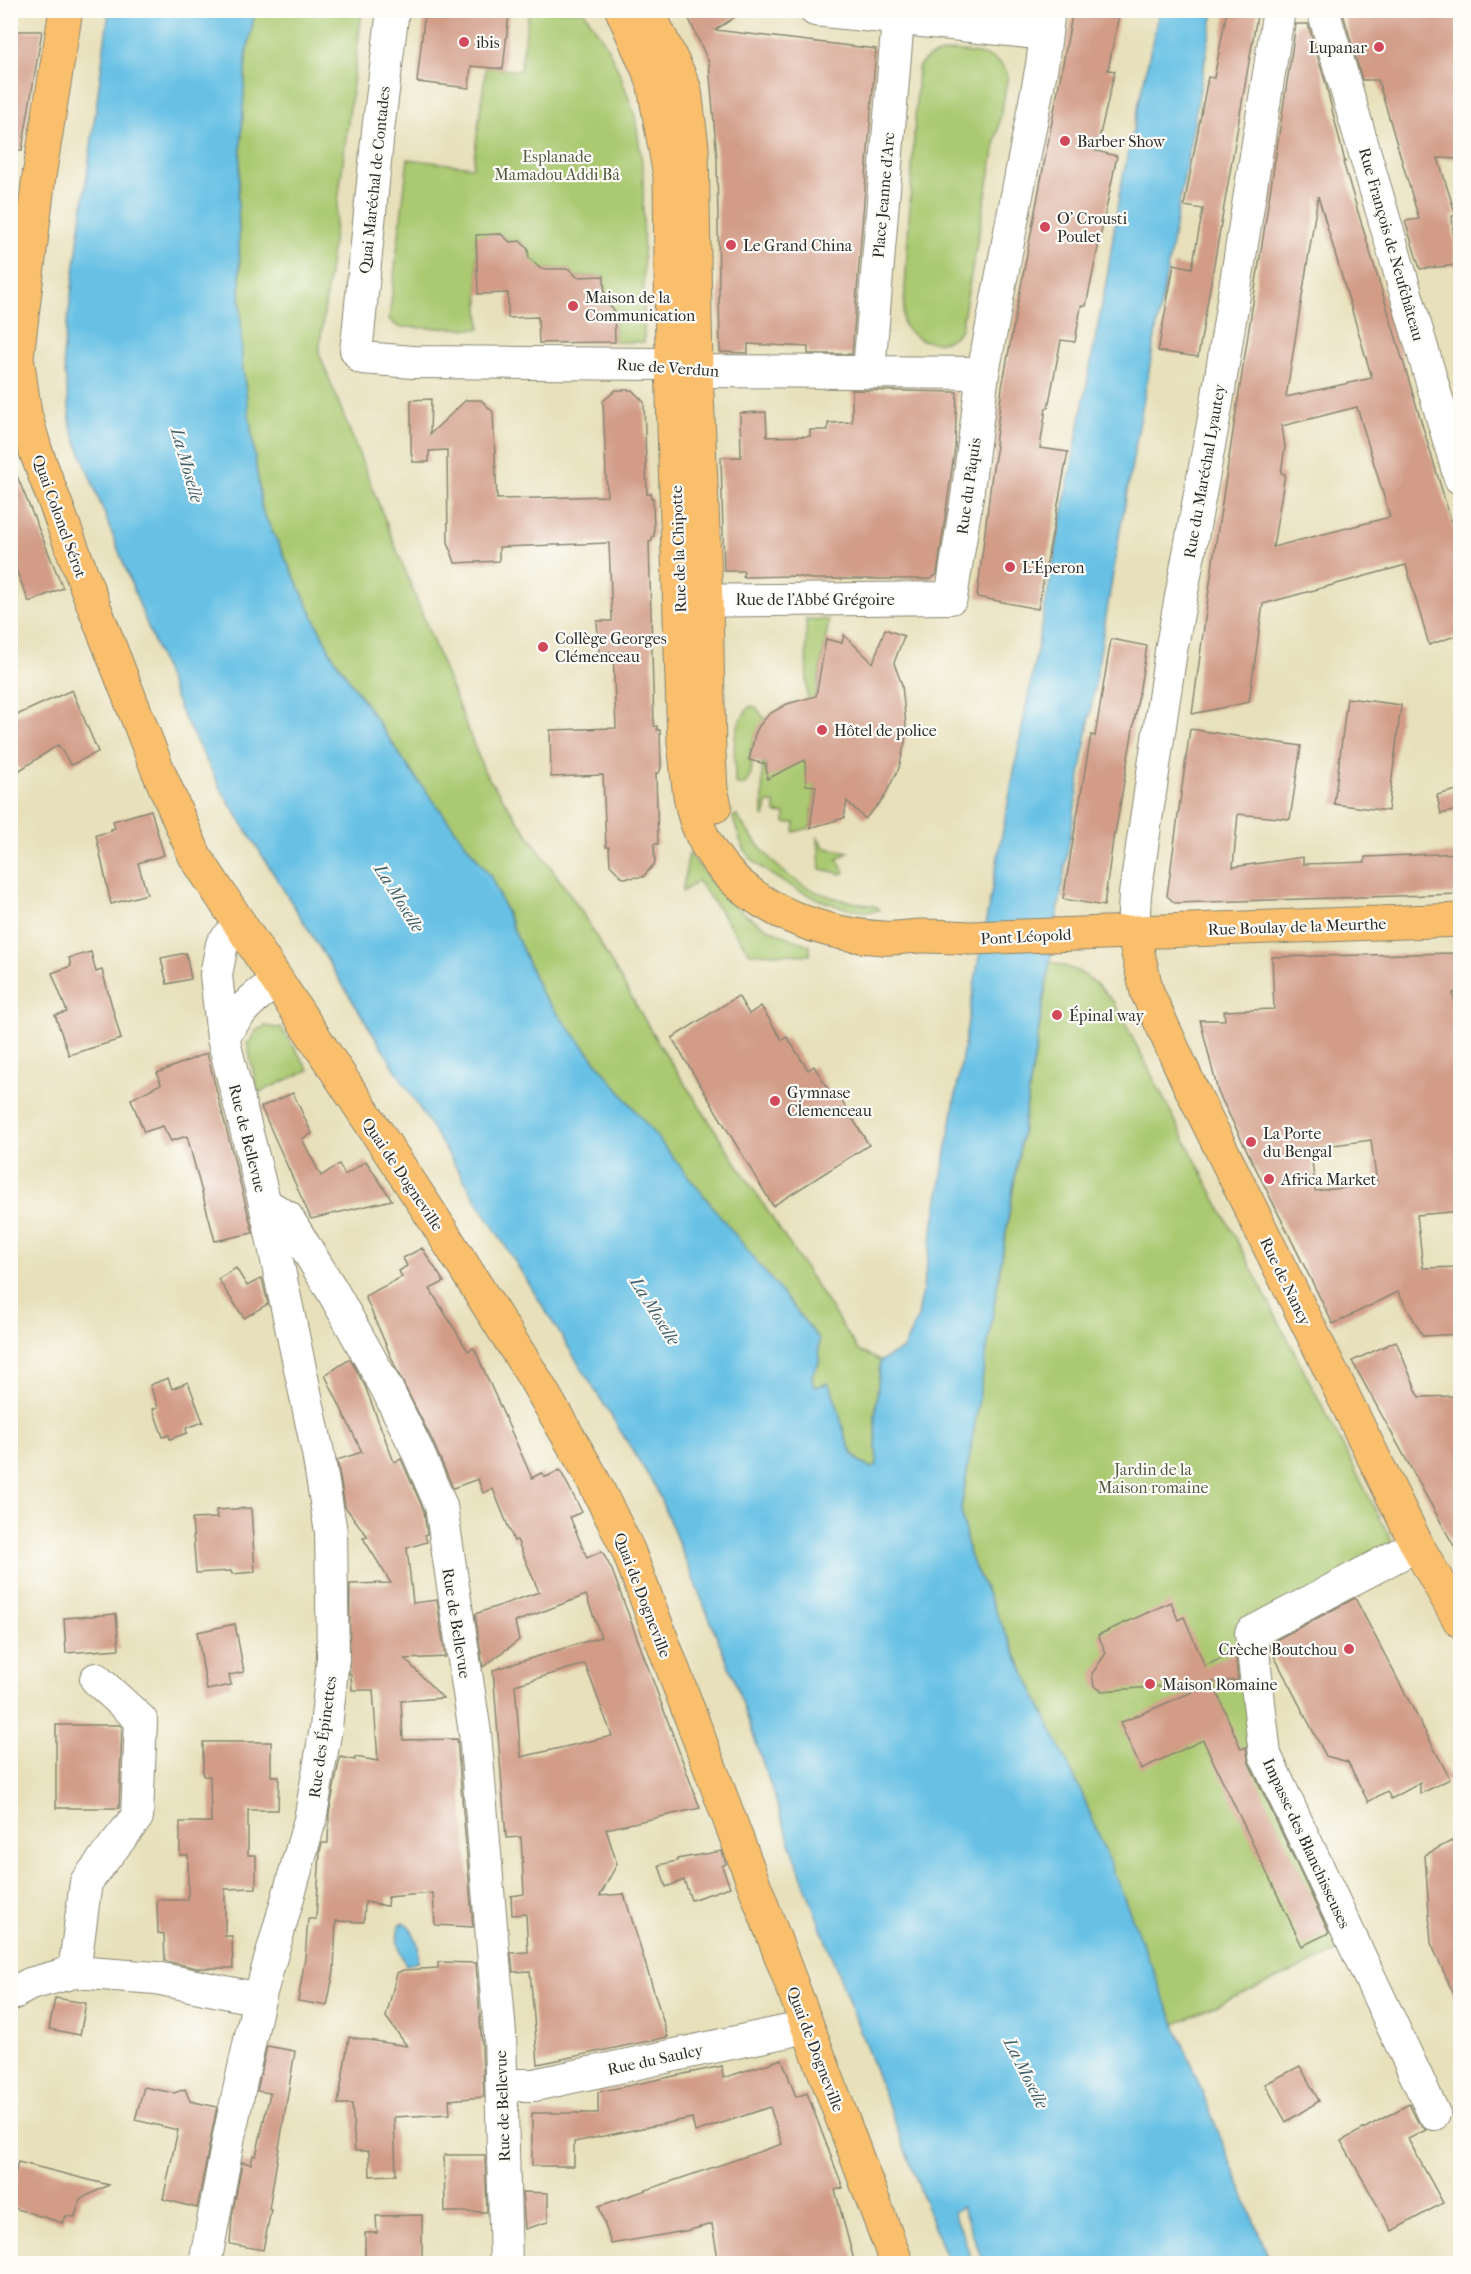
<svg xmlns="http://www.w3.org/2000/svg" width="1471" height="2274" font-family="'IM FELL French Canon',serif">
<rect width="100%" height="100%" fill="#fdfcf7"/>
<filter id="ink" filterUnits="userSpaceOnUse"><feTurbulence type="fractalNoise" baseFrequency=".0167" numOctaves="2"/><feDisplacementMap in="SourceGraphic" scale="12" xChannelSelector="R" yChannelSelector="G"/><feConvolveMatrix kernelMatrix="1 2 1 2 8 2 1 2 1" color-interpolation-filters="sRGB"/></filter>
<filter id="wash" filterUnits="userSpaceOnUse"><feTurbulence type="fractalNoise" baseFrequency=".008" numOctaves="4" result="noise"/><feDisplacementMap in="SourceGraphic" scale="24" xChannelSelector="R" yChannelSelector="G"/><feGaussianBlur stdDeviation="1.35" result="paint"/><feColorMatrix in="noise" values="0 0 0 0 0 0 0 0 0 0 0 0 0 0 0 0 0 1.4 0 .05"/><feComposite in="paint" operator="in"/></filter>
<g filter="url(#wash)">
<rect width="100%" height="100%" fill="#e7e0ba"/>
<!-- green -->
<g fill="#aac971" stroke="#6a7a4e" stroke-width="1.5">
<path d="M255,11H362L319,353L485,773L580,909L657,1041L858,1350L880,1361L875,1420L877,1465L873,1468C845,1463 836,1407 828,1383L816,1387L813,1384L812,1374L819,1363L818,1339L541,993L491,877L413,774L331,653L262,510L242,363L238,198L246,57Z"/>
<polygon points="529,11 584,11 607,46 620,74 635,116 643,169 644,342 615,342 614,310 605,302 604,276 577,277 568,269 536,269 529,258 528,249 520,241 510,242 501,234 476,236 480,329 398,327 389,319 408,159 473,167 486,67 520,71"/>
<path d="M952,51C973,53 1001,53 1008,76L961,329C947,351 914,344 903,323L918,68C927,55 937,54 952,51Z"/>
<polygon points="806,619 829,620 815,701 807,700"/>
<path d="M750,706L756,707L765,719C755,731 751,745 749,760L752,761L751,774L745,785H737L735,782C735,751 729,731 750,706Z"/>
<polygon points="762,755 765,756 766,773 770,776 805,758 816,786 810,828 794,832 795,823 785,823 785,814 775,813 775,803 767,803 765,816 763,816"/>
<path d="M736,815C778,875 801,896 876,906L879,910C851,921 761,877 746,852C739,841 736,829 733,817Z"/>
<polygon points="818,838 825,848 849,852 837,859 845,872 842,874 820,869"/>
<path d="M689,853C728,904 747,925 810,945V955L750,953L698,881L682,892Z"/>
<path d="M1050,962C1081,969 1093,979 1114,1002L1399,1555L1251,1633L1265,1755L1355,1944L1174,2024L1083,1796L969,1555L961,1509Z"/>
<polygon points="266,1026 277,1028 281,1027 309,1070 258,1093 247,1043 250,1042 255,1031"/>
</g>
<!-- water -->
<g fill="#68c1e5" stroke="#4a7688" stroke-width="1.5">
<path d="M109,11H255L246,57L238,198L242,363L262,510L331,653L413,774L491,877L541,993L819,1339V1363L812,1374L813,1384L817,1387L828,1383C844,1407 840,1462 873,1468L877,1465L875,1420L880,1361L903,1349L918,1317L978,963L1108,272L1119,195L1159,11H1214L1119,536L961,1509L969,1555L1083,1796L1271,2263H984L962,2207L954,2212L973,2263H948L804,1883L733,1676L656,1488L222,791L180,710L71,427L63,355Z"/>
<path d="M404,1923C416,1932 420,1946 418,1962L406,1965C399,1952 394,1938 400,1925Z"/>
</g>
<g id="blocks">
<!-- building -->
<g fill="#d29c87" fill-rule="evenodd">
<polygon points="425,10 489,10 509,14 503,69 471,66 469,88 417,82"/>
<polygon points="685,10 746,10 715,30 876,49 852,354 808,354 808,347 748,344 748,353 720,352 717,159 709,63"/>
<polygon points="1073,10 1120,10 1108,70 1115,71 1096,151 1117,156 1086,306 1081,306 1075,342 1061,340 1048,408 1046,408 1040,448 1068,452 1038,609 977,597 992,474 997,446 995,445 1002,387"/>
<polygon points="1227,10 1258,10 1198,357 1158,351 1174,264 1192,268 1203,209 1184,206 1208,77 1214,78"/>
<polygon points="1342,10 1461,10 1461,159 1438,158 1456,216 1452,216 1456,265 1420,269 1405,221 1419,219 1378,80 1362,80"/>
<path d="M1296,24H1308L1325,81L1345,162H1343L1460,550L1454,552L1461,573V634L1429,645L1406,565L1263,604L1249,702L1192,714L1213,561ZM1318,196L1372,378L1286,397ZM1357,407L1390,517L1273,547L1285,474L1281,473L1285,447L1282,426Z"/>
<polygon points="10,31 42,31 22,150 10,149"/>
<polygon points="501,234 510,242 520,241 528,249 529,258 541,269 569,269 577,277 604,276 605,302 614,310 615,342 539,343 538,317 508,318 508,293 478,294 476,235"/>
<polygon points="616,390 632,390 644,402 647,494 651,494 651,498 653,498 654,536 652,537 652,541 649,542 654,726 657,726 657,730 660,730 661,768 659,773 656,773 658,844 654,844 655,863 643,877 623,878 610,865 609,847 606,847 603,775 551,777 550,730 616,728 613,652 599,652 597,621 612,621 609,543 499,547 499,561 455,563 448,542 447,450 429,451 429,462 413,462 411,452 411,400 431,399 430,434 466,400 481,400 493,412 497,499 607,496 603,401"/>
<polygon points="852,390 957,392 955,447 937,574 931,579 812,579 794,576 743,577 744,571 724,571 721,457 741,457 740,413 766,412 767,437 810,436 810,430 828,430 828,423 852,422"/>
<polygon points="10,459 63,588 29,602 10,555"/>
<polygon points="885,629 904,636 894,663 902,685 906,725 905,742 899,768 883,799 865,819 847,801 844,818 810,828 816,786 806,785 805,760 767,779 766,764 749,760 755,734 759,726 769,714 787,704 816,696 826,639 842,643 844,635 873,663"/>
<polygon points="1111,639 1147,646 1118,817 1115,834 1114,833 1104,906 1063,899 1091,735 1095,736"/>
<polygon points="72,690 98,752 71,765 58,745 20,770 10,756 10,718"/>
<polygon points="1347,698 1401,705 1388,811 1334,804"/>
<polygon points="1190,729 1301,746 1290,819 1238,814 1233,867 1303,857 1303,864 1340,863 1365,862 1365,857 1461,853 1461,894 1175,903 1167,896"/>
<polygon points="1461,789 1461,809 1441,814 1437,795"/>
<polygon points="151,810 164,855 138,863 147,894 111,904 96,835 112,831 111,829 115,828 113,821"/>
<polygon points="91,952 96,972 102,970 121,1039 69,1055 55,1015 67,1012 52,973 71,966 69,958"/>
<polygon points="186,953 191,979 167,984 161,958"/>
<path d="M1456,953L1461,973V992L1453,993L1461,1035V1211L1417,1215L1423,1268L1461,1267V1334L1423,1336L1398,1292L1333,1324L1218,1092L1200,1020H1225L1224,1011L1274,1009L1272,957ZM1371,1140L1377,1184L1315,1191L1311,1148Z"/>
<polygon points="738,996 749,1014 761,1006 782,1040 787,1037 808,1070 814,1066 833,1098 838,1095 869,1145 773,1206 672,1038"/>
<polygon points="207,1053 253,1233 215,1241 187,1136 171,1141 163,1126 144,1132 131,1099 161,1084 157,1073"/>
<polygon points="293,1093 312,1134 302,1139 321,1176 339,1164 345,1175 366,1161 392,1200 311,1219 261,1107"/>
<path d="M422,1248L444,1282L430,1289L468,1351L474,1348L532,1478L541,1473L546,1477L560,1470L582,1512L570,1517L587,1558L602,1551L612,1570L700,1808L606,1829L617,1864L600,1896L624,1894L668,2037L538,2064L530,1971L513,1972L511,1953L528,1952L526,1914L512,1915L511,1896L524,1894L521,1837L506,1838L493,1670L601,1637L586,1595L515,1622L519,1640L483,1667L475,1614L539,1592L517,1540L514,1541L493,1489L483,1493L478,1479L453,1488L432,1440L398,1373L365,1296L402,1277L399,1271L407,1266L403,1258ZM585,1664L612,1736L521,1757L515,1685Z"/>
<polygon points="236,1268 247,1286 262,1278 268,1304 244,1318 218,1279"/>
<polygon points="1396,1341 1419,1397 1461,1396 1461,1559 1352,1361"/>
<polygon points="350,1359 365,1386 394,1462 401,1459 424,1511 427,1534 425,1535 427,1542 407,1548 413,1603 437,1600 445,1657 405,1659 443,1698 401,1701 403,1740 457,1739 473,1927 435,1925 433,1893 388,1897 387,1906 365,1902 364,1922 336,1921 334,1971 327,2006 298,2001 305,1958 308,1919 316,1919 320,1851 322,1843 328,1843 329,1813 340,1757 355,1760 355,1757 378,1761 373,1690 352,1690 351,1674 349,1674 350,1584 391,1583 363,1538 368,1537 345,1507 337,1460 362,1452 325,1375"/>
<polygon points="168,1378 172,1389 188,1382 203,1422 186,1428 187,1433 170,1439 169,1435 163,1437 153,1409 158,1407 150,1385"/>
<polygon points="251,1508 255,1572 232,1574 231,1571 196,1573 192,1519 217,1518 216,1510"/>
<polygon points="1355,1598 1450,1779 1420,1794 1420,1783 1391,1799 1387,1791 1368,1802 1348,1762 1326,1756 1271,1650 1270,1643"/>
<polygon points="1171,1602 1178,1620 1184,1617 1205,1666 1235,1652 1238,1680 1102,1691 1094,1686 1092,1674 1106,1653 1098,1635"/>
<polygon points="116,1614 119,1649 66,1653 64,1618"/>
<polygon points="235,1624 244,1672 229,1675 231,1685 207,1690 197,1632"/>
<polygon points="1213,1683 1241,1749 1246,1747 1249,1763 1329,1933 1302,1946 1203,1740 1141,1769 1120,1723"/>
<polygon points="56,1725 120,1725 122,1727 119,1808 56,1808"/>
<polygon points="203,1742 271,1742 271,1776 279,1776 278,1810 248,1810 248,1855 256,1855 256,1888 225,1889 225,1936 232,1936 233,1968 197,1968 165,1961 164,1934 158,1933 157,1900 188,1900 188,1855 180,1855 180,1822 211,1822 210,1776 203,1776"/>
<polygon points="1461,1836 1461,2011 1431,1943 1425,1855"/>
<polygon points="722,1851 726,1864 722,1866 730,1887 691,1900 684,1880 666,1887 659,1865 677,1861 677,1859"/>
<polygon points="438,1962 476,1963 482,2046 484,2097 449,2100 450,2114 394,2117 396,2175 370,2176 369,2151 355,2151 352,2104 338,2104 349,2037 407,2046 386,2017 397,1973 403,1970 438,1968"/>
<polygon points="55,1998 86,2003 80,2035 49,2029"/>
<polygon points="267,2046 295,2051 269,2209 271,2210 263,2250 230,2244 232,2217 242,2162 251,2164 253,2155 256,2156 270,2093 257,2091"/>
<polygon points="782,2059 796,2097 807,2093 843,2188 835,2190 855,2264 719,2264 712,2224 690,2230 611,2244 599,2206 782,2144 770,2107 695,2132 692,2118 574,2142 574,2166 532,2166 532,2113 598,2113 598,2092 722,2066 723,2078"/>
<polygon points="1300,2066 1319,2101 1286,2122 1265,2084"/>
<polygon points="144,2087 174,2093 185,2089 190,2101 217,2107 197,2208 163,2199 178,2130 135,2120"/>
<polygon points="1409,2104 1418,2122 1426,2130 1408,2139 1443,2203 1392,2231 1341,2141"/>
<polygon points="444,2155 485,2155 487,2212 445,2212"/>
<polygon points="18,2162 109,2185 80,2199 75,2217 66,2216 63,2223 10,2207 10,2191"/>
<polygon points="522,2192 548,2193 548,2222 525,2229"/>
<polygon points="422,2215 422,2264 365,2264 365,2233 377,2233 376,2216"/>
</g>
</g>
</g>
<g filter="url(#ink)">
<use href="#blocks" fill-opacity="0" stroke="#898672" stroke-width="1.5"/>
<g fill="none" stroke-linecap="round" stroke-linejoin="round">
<defs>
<g id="minor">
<polyline points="393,10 378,131 358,335 356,350 362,358 413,362 660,364 707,371 983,373"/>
<polyline points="815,10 1028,32 1046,31"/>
<polyline points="1323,10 1460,478"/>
<polyline points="869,371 898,19"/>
<polyline points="681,601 951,598 967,497 983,373 1042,65 1049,10"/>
<polyline points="1133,932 1135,894 1171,651 1217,402 1279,10"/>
<path d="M223,1038C239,1011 251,998 278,981"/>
<polyline points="265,1204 287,1217 333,1292 387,1389 416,1448 441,1506 475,1733 500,2034 506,2264"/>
<polyline points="1417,1545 1251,1633 1265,1755 1434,2114"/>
<polyline points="74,1972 86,1882 137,1817 141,1720 96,1679"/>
<polyline points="10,1995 30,1984 74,1972 156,1978 259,1999"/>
<polyline points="502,2085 534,2085 807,2027"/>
<polyline points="205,2264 229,2136 259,1999 310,1820 326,1728 333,1658 331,1532 318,1453 265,1204 223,1038 216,975 222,944 240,924"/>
</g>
<g id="major">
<polyline points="66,10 39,176 17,357 25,414 36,452 93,604 157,768 195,856 432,1216 533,1376 589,1472 628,1550 897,2264"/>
<path d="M622,10L653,81L670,176L672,365L684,743C688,773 688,806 701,833C732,902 812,934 883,938C896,939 910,936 924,936C939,936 955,937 970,938L1460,920"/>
<polyline points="647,10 678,73 685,90 692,147 696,370 706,600 709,752 711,790 715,806"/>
<polyline points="1133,932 1147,992 1188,1082 1417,1545 1460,1621"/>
</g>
</defs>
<!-- minor casing -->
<use href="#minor" stroke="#898672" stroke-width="34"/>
<!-- major casing -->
<use href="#major" stroke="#898672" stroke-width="35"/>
<!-- minor -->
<use href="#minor" stroke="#fff" stroke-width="32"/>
<!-- major -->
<use href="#major" stroke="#f9bf6c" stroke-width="33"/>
</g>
</g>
<!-- markers -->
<g fill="#d1495b" stroke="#fdfcf7" stroke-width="2">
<circle cx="464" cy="42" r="6"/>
<circle cx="1379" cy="47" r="6"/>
<circle cx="1065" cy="141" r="6"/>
<circle cx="1045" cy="227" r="6"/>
<circle cx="731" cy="245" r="6"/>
<circle cx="573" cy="306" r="6"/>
<circle cx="1010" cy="567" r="6"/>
<circle cx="543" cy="647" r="6"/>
<circle cx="822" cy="730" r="6"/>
<circle cx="1057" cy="1015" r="6"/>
<circle cx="775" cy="1101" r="6"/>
<circle cx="1251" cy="1142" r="6"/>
<circle cx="1269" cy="1179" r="6"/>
<circle cx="1349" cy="1649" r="6"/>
<circle cx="1150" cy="1684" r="6"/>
</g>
<g text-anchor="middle" stroke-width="4.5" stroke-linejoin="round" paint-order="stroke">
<!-- poi labels -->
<g font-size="16" fill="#2b2b2b" stroke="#fdfcf7" text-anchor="start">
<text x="476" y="48">ibis</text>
<text x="1367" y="53" text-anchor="end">Lupanar</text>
<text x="1077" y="147">Barber Show</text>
<text x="1057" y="224">O' Crousti<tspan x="1057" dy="18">Poulet</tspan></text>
<text x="743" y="251">Le Grand China</text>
<text x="585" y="303">Maison de la<tspan x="585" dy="18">Communication</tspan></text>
<text x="1022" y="573">L’Éperon</text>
<text x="555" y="644">Collège Georges<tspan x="555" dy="18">Clémenceau</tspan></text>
<text x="834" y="736">Hôtel de police</text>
<text x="1069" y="1021">Épinal way</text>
<text x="787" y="1098">Gymnase<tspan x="787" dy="18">Clemenceau</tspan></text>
<text x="1263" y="1139">La Porte<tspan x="1263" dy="18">du Bengal</tspan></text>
<text x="1281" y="1185">Africa Market</text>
<text x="1337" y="1655" text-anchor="end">Crèche Boutchou</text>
<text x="1162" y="1690">Maison Romaine</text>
</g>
<!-- park labels -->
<g font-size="16" fill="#515a40" stroke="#fdfcf7">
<text x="557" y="162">Esplanade<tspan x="557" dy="18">Mamadou Addi Bâ</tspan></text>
<text x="1153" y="1475">Jardin de la<tspan x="1153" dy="18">Maison romaine</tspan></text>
</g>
<!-- street labels -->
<g font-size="16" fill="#2b2b2b" stroke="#fdfcf7">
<text transform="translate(374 180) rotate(-84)" y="6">Quai Maréchal de Contades</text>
<text transform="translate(883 195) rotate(-85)" y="6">Place Jeanne d'Arc</text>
<text transform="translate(1392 244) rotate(74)" y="6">Rue François de Neufchâteau</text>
<text transform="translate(668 367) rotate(4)" y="6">Rue de Verdun</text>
<text transform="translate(1204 471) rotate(-80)" y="6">Rue du Maréchal Lyautey</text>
<text transform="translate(968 486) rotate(-82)" y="6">Rue du Pâquis</text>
<text transform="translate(60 516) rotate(70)" y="6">Quai Colonel Sérot</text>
<text transform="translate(678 549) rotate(-92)" y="6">Rue de la Chipotte</text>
<text x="815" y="605">Rue de l'Abbé Grégoire</text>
<text transform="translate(1297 926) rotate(-2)" y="6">Rue Boulay de la Meurthe</text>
<text transform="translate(1026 936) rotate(-3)" y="6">Pont Léopold</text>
<text transform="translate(248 1138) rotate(76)" y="6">Rue de Bellevue</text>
<text transform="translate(403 1174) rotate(56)" y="6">Quai de Dogneville</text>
<text transform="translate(1286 1281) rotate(64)" y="6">Rue de Nancy</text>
<text transform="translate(643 1595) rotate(69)" y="6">Quai de Dogneville</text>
<text transform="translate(457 1623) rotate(81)" y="6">Rue de Bellevue</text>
<text transform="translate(322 1737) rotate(-82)" y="6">Rue des Épinettes</text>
<text transform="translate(1307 1843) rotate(65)" y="6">Impasse des Blanchisseuses</text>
<text transform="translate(816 2049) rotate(69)" y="6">Quai de Dogneville</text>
<text transform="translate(655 2059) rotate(-12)" y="6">Rue du Saulcy</text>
<text transform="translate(502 2106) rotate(-92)" y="6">Rue de Bellevue</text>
</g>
<!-- water labels -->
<g font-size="18" font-style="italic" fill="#40606c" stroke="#fdfcf7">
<text transform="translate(187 465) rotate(74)" y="6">La Moselle</text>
<text transform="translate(399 898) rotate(58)" y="6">La Moselle</text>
<text transform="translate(655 1311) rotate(58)" y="6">La Moselle</text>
<text transform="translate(1026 2073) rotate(63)" y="6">La Moselle</text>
</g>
</g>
<!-- margin -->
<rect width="1471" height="2274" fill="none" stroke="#fdfcf7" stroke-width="36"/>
</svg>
